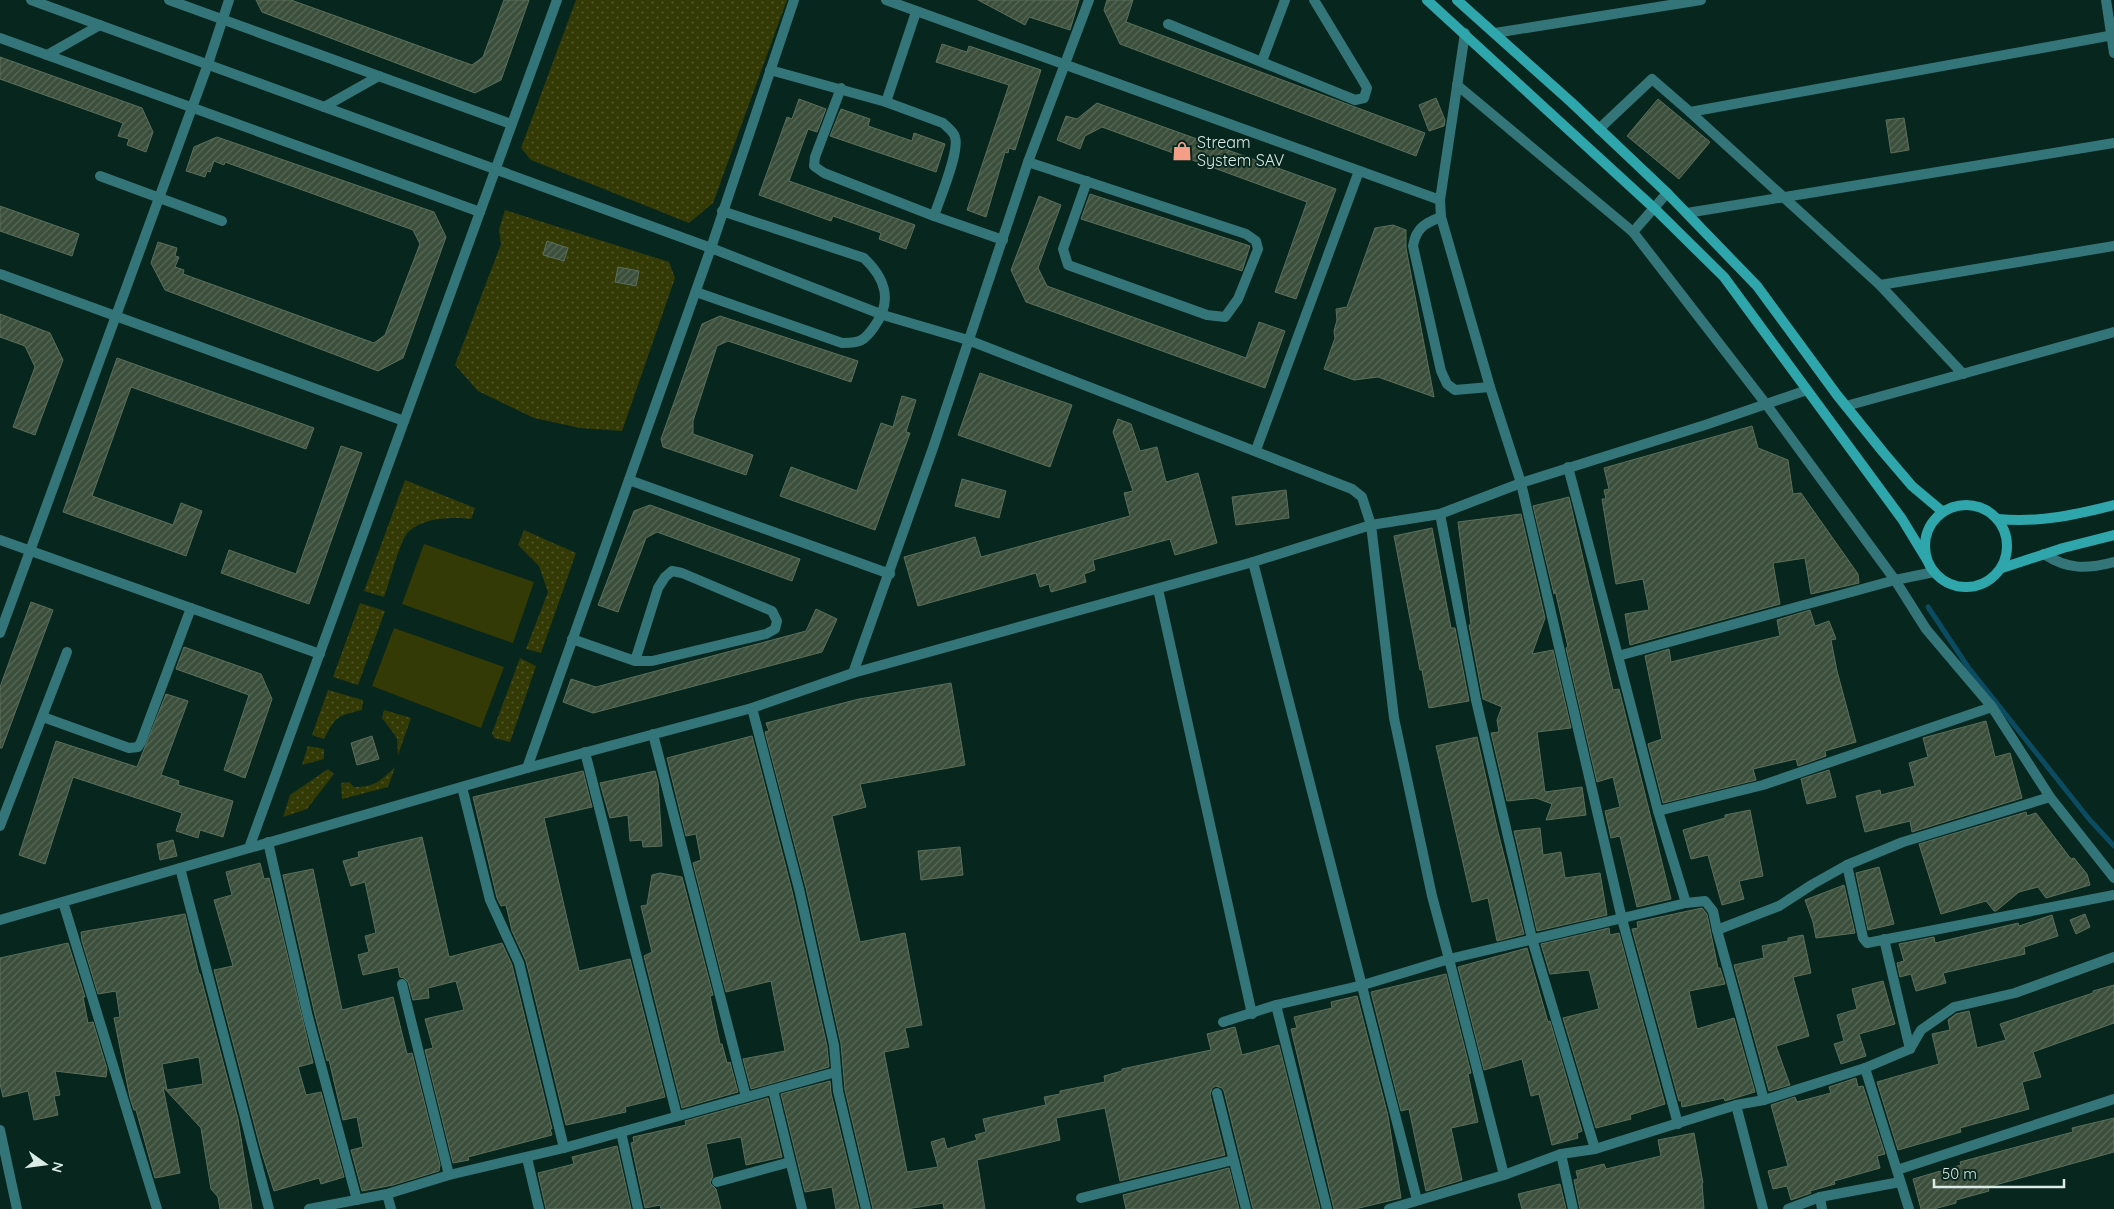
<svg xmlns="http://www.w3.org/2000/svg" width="2114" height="1209" font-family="Quicksand,sans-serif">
<defs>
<pattern id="grass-dots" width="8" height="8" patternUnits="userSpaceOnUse" patternTransform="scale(1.25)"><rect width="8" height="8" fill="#333a06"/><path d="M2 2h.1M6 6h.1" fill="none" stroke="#50572a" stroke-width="1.8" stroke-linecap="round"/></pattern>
<pattern id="building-hatch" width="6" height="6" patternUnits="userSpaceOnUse" patternTransform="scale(1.25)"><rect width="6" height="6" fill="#3c4f3c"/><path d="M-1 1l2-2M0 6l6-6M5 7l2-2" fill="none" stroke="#586858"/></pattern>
</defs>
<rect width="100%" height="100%" fill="#07261e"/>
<!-- grass -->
<g fill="url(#grass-dots)">
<polygon points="576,0 787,0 713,203 689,223 531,160 521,148"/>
<polygon points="505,210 669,262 675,278 622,431 580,428 534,418 478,391 455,365 501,244 499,230"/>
<path d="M405,480L475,508L471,519C451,517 425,517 408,532C400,540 389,584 384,597L364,591Z"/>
<polygon points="524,530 576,553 541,653 526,649 548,592 539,566 518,545"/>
<polygon points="360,603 385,611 358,685 333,677"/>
<polygon points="520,658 536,666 510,742 494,738 492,733"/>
<path d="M328,690L363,700L362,710C337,716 336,716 324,739L312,735Z"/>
<polygon points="384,710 411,718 398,755 397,738 382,718"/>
<polygon points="308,746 324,749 324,759 302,765"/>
<path d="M395,767L388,787L342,799L341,783L349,782L354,787C375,787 380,781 395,767Z"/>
<polygon points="328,769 334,774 307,809 283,817 290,795"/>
</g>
<!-- pitch -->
<g fill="#333a06">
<polygon points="424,544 534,582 513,643 402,604"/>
<polygon points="394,628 504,667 481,728 372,686"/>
</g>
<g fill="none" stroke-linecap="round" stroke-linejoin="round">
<!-- stream -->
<polyline stroke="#0c4c62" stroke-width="5" points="1928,607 1968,667 2089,819 2114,846"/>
</g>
<!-- building -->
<g fill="url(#building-hatch)" stroke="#5b6f5b" fill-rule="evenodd">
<polygon points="256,0 291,0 472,65 483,57 504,0 529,0 501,80 475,93 262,12"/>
<polygon points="978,0 1079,0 1070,30 1029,17 1025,25"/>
<polygon points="1107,0 1133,0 1126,22 1425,133 1416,156 1120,44 1104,10"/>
<polygon points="942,44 967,52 969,46 1041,70 1015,150 1009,148 1008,153 1005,152 986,217 967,210 1009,85 936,62"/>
<polygon points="0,57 142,108 153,132 146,152 127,145 129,139 118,136 123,123 0,79"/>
<polygon points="1436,98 1445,120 1444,126 1429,131 1419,105"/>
<polygon points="799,99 826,109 817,132 808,129 789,181 915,225 906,249 879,239 881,233 833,216 831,221 759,195 787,117 792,119"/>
<polygon points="1658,99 1710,142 1679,179 1627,136"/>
<polygon points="1097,103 1336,189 1296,299 1275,292 1307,202 1102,127 1085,136 1080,149 1057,140 1066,116 1077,119"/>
<polygon points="841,109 870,119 868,126 912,141 914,133 945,144 936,172 830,136"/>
<polygon points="1904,118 1909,150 1891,153 1886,120"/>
<polygon points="217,137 434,212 446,237 403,358 378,371 165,290 151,263 158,242 177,248 175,256 179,257 175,267 184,270 183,274 374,343 385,335 420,244 413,230 225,162 224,165 214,161 210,172 207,171 205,177 186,171 194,147"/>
<polygon points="1090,194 1250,246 1242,271 1081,219"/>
<polygon points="1039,196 1061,205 1038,268 1047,286 1246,358 1259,322 1285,331 1265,388 1026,302 1011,270"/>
<polygon points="0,206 79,234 72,256 0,231"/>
<polygon points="1393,225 1406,230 1406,248 1434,397 1378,377 1354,380 1324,369 1335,338 1334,331 1337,320 1336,309 1347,307 1375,228"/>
<polygon points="547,241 568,248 564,261 543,255"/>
<polygon points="618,267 639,271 636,286 615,282"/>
<polygon points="0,314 50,333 63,360 35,435 13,427 35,367 25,346 0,337"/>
<polygon points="720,316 858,361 851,382 728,341 717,346 693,421 693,434 753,455 746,475 663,447 661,439 702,324"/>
<polygon points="117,358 314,428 306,449 131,387 92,496 173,525 181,503 202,511 186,556 63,512"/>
<polygon points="980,373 1072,405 1050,467 958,435"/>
<polygon points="902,396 916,400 906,432 910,433 875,530 780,496 791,467 857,491 881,423 893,427"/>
<polygon points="1118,419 1131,424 1140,451 1157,447 1166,482 1198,473 1217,543 1175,555 1170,539 1093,560 1095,570 1084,574 1086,582 1051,592 1049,584 1040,587 1036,573 918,606 904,557 975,537 981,557 1130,516 1124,493 1133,491 1113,432"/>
<polygon points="1752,426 1758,448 1788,460 1793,494 1801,493 1858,574 1859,583 1811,594 1805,558 1773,563 1780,604 1630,645 1625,614 1649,610 1643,579 1616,584 1602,499 1606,499 1604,490 1609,489 1604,468"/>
<polygon points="341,446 362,453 309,604 221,573 229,550 296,574"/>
<polygon points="962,479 1006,491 999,518 955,506"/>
<polygon points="1286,490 1289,518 1236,525 1232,497"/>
<polygon points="1569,497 1613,690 1619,689 1671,899 1637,907 1620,836 1611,838 1605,811 1620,807 1613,777 1597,782 1566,648 1568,647 1555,590 1554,594 1533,506"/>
<polygon points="650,505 800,559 792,581 657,532 646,538 618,612 598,605 634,511"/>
<polygon points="1521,514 1545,618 1532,654 1553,650 1571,728 1537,732 1545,792 1582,787 1586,815 1546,820 1552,804 1536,798 1507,801 1491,733 1499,732 1497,720 1502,707 1483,699 1469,625 1471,625 1458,522"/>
<polygon points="1432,528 1451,628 1455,628 1469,701 1429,708 1422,670 1420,670 1394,536"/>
<polygon points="31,602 53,610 2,748 0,748 0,687"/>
<polygon points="816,609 837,619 822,652 593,713 563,702 571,679 596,687 806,631"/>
<polygon points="1810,610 1815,626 1829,621 1836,639 1831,640 1837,671 1856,742 1825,751 1826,756 1798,766 1796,759 1753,769 1756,780 1663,803 1648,744 1662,739 1645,656 1669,649 1671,662 1780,636 1777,620"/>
<polygon points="184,647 261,674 272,699 245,778 224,770 249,695 176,669"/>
<polygon points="951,683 965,765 860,784 866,807 832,816 860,942 905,933 922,1025 905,1028 909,1047 884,1052 907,1172 938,1167 931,1142 944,1138 947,1149 977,1140 975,1135 986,1132 983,1119 1046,1105 1044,1097 1060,1094 1060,1091 1105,1082 1104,1076 1122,1071 1122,1069 1211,1050 1207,1034 1235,1027 1242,1055 1279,1045 1320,1209 1253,1209 1224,1091 1222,1088 1216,1086 1212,1088 1210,1095 1225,1155 1120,1181 1105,1108 1056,1118 1060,1140 977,1160 985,1209 944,1209 943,1203 907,1209 873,1209 845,1090 841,1044 806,888 765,732 769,731 766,723 859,699"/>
<polygon points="166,694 188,701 161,775 179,781 178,785 233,801 223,837 200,830 198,838 176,831 182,813 73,777 45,864 19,855 56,741 137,767"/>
<polygon points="1986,721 1995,757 2010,753 2022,798 1912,832 1910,821 1865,832 1856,796 1880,790 1881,795 1915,786 1909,763 1928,757 1923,738"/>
<polygon points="372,736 379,759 357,765 351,743"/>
<polygon points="752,736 792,891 827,1046 829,1067 751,1089 743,1059 785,1051 771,981 726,992 693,863 701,860 696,834 686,836 667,758"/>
<polygon points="1477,737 1498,832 1524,934 1497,941 1488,898 1472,902 1436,746"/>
<polygon points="1829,770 1836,797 1807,804 1801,779"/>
<polygon points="583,771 592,807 544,818 579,971 630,959 665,1097 625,1107 626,1112 566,1125 526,961 512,931 506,905 501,906 497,898 473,797"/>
<polygon points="655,771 658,782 662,846 643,847 642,840 630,841 628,815 610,818 600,783"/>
<polygon points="1750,810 1763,876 1739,881 1744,899 1722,905 1708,855 1691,859 1683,830 1725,818 1725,815"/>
<polygon points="2026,812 2027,816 2036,813 2071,859 2074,858 2087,874 2090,885 2046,898 2038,887 2019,892 1996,911 1994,911 1986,901 1941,914 1919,844"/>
<polygon points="1540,828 1543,855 1561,852 1565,878 1600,873 1607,915 1537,931 1514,831"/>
<polygon points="422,837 449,957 502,943 512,965 552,1129 550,1129 552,1135 468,1157 469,1160 453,1163 425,1050 433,1048 425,1019 464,1010 456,981 428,988 429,998 413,1000 408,982 404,978 400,977 398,967 363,975 358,955 369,952 365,936 376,933 365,882 351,886 343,861 359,857 358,852"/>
<polygon points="173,840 177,856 160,860 157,844"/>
<polygon points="960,847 963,875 921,880 918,851"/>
<polygon points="260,863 264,879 269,878 313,1063 298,1067 306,1095 321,1092 344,1177 321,1184 319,1178 274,1191 261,1150 214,970 233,966 214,900 232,895 226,872"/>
<polygon points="1879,867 1894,924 1868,930 1856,873"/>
<polygon points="313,869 342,1010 393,997 407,1054 412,1053 440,1165 439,1171 393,1185 362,1191 351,1150 363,1147 357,1117 343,1120 329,1060 327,1061 315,1015 283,875"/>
<polygon points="660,873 682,877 713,995 710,996 720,1044 722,1044 727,1063 730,1062 738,1092 682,1108 644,956 652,952 641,906 647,905 652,875"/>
<polygon points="1844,885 1855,933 1816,938 1813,922 1805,900"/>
<polygon points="1702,908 1707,914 1718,968 1720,968 1725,984 1689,991 1697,1029 1734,1018 1755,1092 1725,1101 1724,1098 1682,1107 1681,1100 1679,1101 1632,929 1638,928 1637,922"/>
<path d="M185,914L199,974H200L238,1119L252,1209H220L218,1197L211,1189L201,1128L163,1087L180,1173L155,1178L136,1110H134L130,1098L114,1018L120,1017L116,991L98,994L82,941L81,932ZM199,1057L203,1084L167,1090L162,1064Z"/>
<polygon points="2085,914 2090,927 2076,934 2070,920"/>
<polygon points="2052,915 2058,936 2024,947 2025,954 1943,973 1946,983 1916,991 1911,974 1900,977 1897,963 1904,961 1899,944 1934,937 1935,943 2018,923 2019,926"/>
<polygon points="1609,928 1610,935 1619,933 1665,1104 1630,1115 1631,1119 1596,1128 1563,1018 1599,1009 1589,970 1550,974 1541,944"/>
<polygon points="1803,935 1811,973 1793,977 1809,1036 1776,1046 1790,1085 1769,1091 1734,965 1764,958 1762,946 1788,941 1788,938"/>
<polygon points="68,943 85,997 83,997 88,1023 93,1022 107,1069 106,1077 55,1071 60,1095 54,1096 58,1115 34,1120 28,1091 3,1097 0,1084 0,958"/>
<polygon points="1527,948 1548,1022 1550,1021 1582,1131 1577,1133 1578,1138 1552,1145 1539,1094 1531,1096 1522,1059 1484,1070 1458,967"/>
<polygon points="1446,974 1471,1073 1468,1074 1478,1122 1451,1128 1462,1180 1426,1191 1409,1109 1401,1111 1371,992"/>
<polygon points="1883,981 1895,1024 1859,1034 1866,1056 1841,1064 1834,1044 1844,1041 1837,1015 1857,1009 1852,989"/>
<polygon points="2114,985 2114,1023 2033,1052 2041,1077 2022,1082 2029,1109 1960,1128 1961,1132 1898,1150 1877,1082 1939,1064 1932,1034 1950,1030 1948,1020 1956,1014 1969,1011 1977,1048 2006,1040 2000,1024 2093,993 2093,991"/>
<polygon points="1357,996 1388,1116 1401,1198 1355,1209 1334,1209 1291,1029 1297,1028 1294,1017 1332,1008 1331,1002"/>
<polygon points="1856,1078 1858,1087 1863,1086 1885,1154 1877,1156 1880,1168 1834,1181 1835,1184 1810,1191 1811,1193 1791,1200 1787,1186 1773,1189 1768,1171 1788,1166 1771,1105 1795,1097 1797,1102 1831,1093 1829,1087"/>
<polygon points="830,1081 831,1093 859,1209 836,1209 832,1187 805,1192 781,1094"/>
<polygon points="768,1098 782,1157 746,1165 741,1137 706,1144 713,1176 710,1183 716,1189 721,1209 661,1209 660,1205 645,1208 631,1143 634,1142 633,1137 686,1125 685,1121"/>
<polygon points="2114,1118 2114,1152 1988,1187 1989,1191 1956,1200 1956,1203 1934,1209 1921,1209 1913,1179 1961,1165 1960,1162 2073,1132 2072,1128"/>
<polygon points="1694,1133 1703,1183 1702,1183 1704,1209 1580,1209 1574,1180 1578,1179 1576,1171 1604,1164 1606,1169 1661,1156 1658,1140"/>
<polygon points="617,1146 631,1209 546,1209 538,1173 574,1164 572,1157"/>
<polygon points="1229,1168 1239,1209 1126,1209 1123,1195"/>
<polygon points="1560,1184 1566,1209 1522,1209 1518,1194"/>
</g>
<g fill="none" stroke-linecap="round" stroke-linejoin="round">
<!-- lane -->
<g stroke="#337579" stroke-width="10">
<polyline points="572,639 635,661 652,661 766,634 775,629 777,621 772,611 682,573 672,571 665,577 658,588 635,661"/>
<polyline points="43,717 129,748 138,747 141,742 191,608"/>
<polyline points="0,826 67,652"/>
</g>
<!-- street -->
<g stroke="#337579" stroke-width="10">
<polyline points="169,0 511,124"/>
<polyline points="886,0 1440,200"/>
<polyline points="2106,0 2114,53"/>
<polyline points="1168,24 1355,100 1364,98 1367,88 1363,81 1314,0"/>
<polyline points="1465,33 1440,200 1441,217 1490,387 1521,483 1622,919 1678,1124"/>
<polyline points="1495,33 1701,0"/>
<polyline points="0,38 480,212"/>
<polyline points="47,55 100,25"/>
<polyline points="1262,61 1285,0"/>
<path d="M770,70L886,102L943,123C947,127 954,132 955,137C960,152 939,200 934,216"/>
<polyline points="1457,85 1633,232 1766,404 1895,580 1926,629 1992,707 2050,797 2114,878"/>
<polyline points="841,88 815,157 814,166 824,173 934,216 1003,240"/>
<polyline points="886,102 916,12"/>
<polyline points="324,107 379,76"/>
<polyline points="1690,112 2114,35"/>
<polyline points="1599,129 1652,79 1690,112 1880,285 1963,374"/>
<polyline points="1028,162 1246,234 1256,241 1258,249 1238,299 1225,317 1207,315 1068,265 1063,249 1087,181"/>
<polyline points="100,176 222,221"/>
<polyline points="1687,213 2114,143"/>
<path d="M1441,217C1425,223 1416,228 1413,246L1441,371L1447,384L1455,390L1490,387"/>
<polyline points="1633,232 1667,193"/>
<polyline points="0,274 404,421"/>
<polyline points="1880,285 2114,246"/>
<path d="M696,292L842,343C860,343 864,341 874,327C893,301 886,279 864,258L722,211"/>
<polyline points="1807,390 1705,425 1521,483 1440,514 1371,525 1394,718 1432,896 1449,959 1686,903 1658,811 1763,785 1992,707"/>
<polyline points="1846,406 2114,332"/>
<polyline points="1256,450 1359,171"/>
<polyline points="1568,467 1618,656 1895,580 1934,572"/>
<polyline points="629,480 890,574"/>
<polyline points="1440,514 1476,700 1532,939 1595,1149"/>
<polyline points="0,540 320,654"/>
<path d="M2044,554C2068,570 2087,569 2114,562"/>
<polyline points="1253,562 1417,1200"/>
<polyline points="1158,589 1252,1014"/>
<polyline points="0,633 208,64 229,0"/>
<polyline points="1618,656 1658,811"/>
<polyline points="853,673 933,448 1028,162 1089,0"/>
<polyline points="752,708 799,889 834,1045 838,1091 866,1209"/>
<polyline points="653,734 746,1097"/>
<polyline points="585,752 677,1116"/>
<polyline points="527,768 711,248 794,0"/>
<polyline points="462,787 490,900 519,963 564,1148"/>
<polyline points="268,842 308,1017 357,1200"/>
<polyline points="249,848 557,0"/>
<polyline points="1847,865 1863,938 1867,943 2114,895"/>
<polyline points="180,868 269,1209"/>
<polyline points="63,902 157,1209"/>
<polyline points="1686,903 1705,901 1713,911 1717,930"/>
<polyline points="0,920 527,768 752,708 853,673 1253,562 1371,525 1362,497 1352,489 968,340 883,315 711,248 31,0"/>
<polyline points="1884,939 1910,1049"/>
<polyline points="402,984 449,1175"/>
<polyline points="1276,1005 1327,1209"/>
<polyline points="1223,1022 1276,1005 1363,985 1449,959 1504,1175"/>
<polyline points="1865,1068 1909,1209"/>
<polyline points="773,1090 802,1209"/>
<polyline points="1217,1093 1246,1209"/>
<polyline points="1764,1100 1717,930 1779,906 1813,884 1847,865 1903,842 2050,797"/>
<polyline points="1736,1105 1763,1209"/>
<polyline points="0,1130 17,1209"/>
<polyline points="621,1132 638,1209"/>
<polyline points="1561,1154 1573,1209"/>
<polyline points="527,1158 539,1209"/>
<polyline points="1897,1170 2114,1099"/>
<polyline points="717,1182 790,1162"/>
<polyline points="387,1194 391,1209"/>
<polyline points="1820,1197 1822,1209"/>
<polyline points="1081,1198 1233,1160"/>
<polyline points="309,1209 387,1194 449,1175 564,1148 836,1072"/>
<polyline points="1389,1209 1504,1175 1561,1154 1595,1149 1736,1105 1764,1100 1865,1068 1910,1049 1921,1030 1954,1007 2015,993 2114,957"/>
<polyline points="1788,1209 1820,1197 1900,1182"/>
</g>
<!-- secondary -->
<g stroke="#2fa5ac" stroke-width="10">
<polyline points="1427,0 1655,209 1724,277 1902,519 1927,560"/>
<polyline points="1457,0 1571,102 1667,193 1757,286 1837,395 1883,452 1912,486 1943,512"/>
<circle cx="1966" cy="546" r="41"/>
<path d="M1998,519C2039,523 2074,515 2114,505"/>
<polyline points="2002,568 2063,548 2114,535"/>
</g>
</g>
<!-- icons -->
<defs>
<symbol id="shop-bare" viewBox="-9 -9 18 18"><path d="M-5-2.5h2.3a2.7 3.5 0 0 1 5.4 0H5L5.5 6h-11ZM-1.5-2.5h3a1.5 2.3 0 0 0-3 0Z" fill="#f49e88" stroke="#07261e" stroke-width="2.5" paint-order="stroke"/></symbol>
</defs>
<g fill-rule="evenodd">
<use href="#shop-bare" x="1168" y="137" width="28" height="28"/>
</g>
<g text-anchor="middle" stroke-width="4" stroke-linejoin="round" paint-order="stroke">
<!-- poi labels -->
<g font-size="16" fill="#dbece6" stroke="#07261e" text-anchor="start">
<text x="1197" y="148">Stream<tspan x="1197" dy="18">System SAV</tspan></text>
</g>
</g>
<!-- north arrow -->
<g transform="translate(45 1164) rotate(104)" stroke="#07261e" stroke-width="4" paint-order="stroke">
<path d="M0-4L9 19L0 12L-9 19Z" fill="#dbece6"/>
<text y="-8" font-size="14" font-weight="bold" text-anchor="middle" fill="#dbece6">N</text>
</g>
<!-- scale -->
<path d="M1934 1179v8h130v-8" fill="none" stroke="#dbece6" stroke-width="2.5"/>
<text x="1942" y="1179" font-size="15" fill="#dbece6" stroke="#07261e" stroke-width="4" paint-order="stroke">50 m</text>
</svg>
